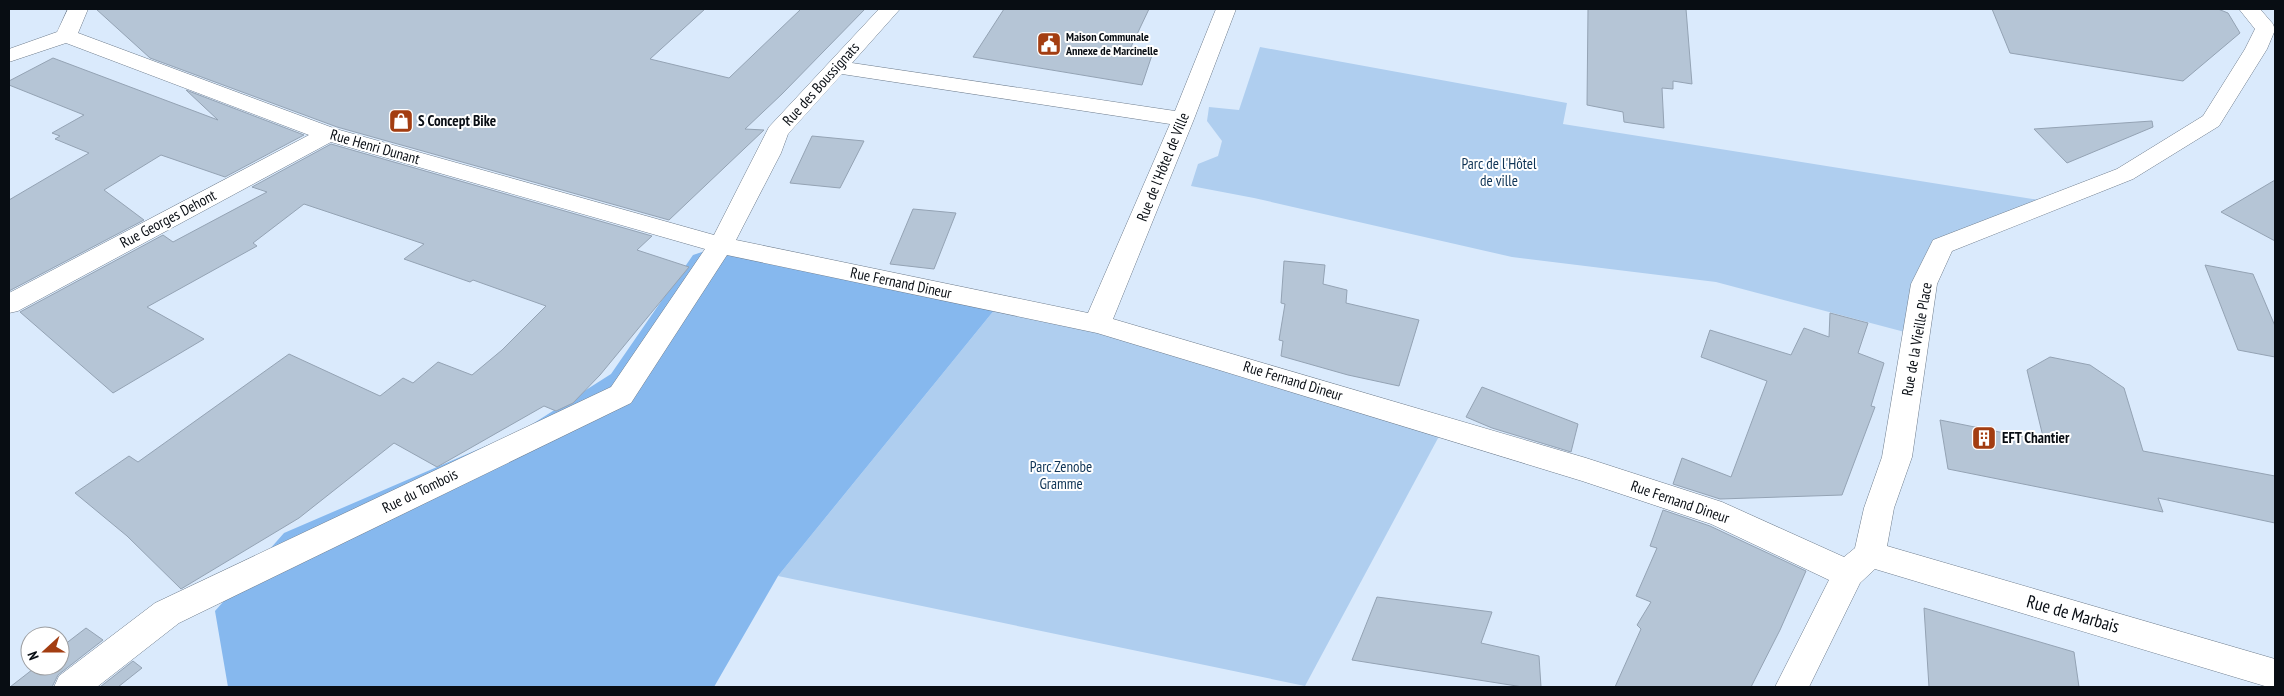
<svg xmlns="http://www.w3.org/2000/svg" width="2284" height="696" font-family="'PT Sans Narrow',sans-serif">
<rect width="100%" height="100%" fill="#daeafc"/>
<!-- green -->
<g fill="#afceef">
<polygon points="1260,47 1567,103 1563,124 2052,202 1942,246 1916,335 1716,282 1512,257 1254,198 1191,186 1198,164 1218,156 1222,141 1207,121 1209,107 1239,110"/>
<polygon points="1000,303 1444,427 1305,686 778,576"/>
</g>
<!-- forest -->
<polygon fill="#86b8ee" points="723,245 1000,303 778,576 714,687 228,687 215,611 284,533 523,430 611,374 693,255"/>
<!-- building -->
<g fill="#b5c5d6" stroke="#94a3b4">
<polygon points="96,9 705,9 650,59 729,78 801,9 865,9 782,94 745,129 764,130 669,220 337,127 150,58"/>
<polygon points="1004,9 1149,9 1130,49 1153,52 1142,85 973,57"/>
<polygon points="1588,9 1686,9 1692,84 1673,81 1673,89 1662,88 1664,128 1624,122 1623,112 1587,105"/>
<polygon points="1992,9 2218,9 2228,13 2240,33 2183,81 2010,53"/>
<polygon points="53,58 218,120 186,90 304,135 225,177 161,155 104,190 144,220 9,291 9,200 89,153 55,139 60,136 52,133 84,115 9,85 9,81"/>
<polygon points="2152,121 2153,127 2067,163 2034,129"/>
<polygon points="812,136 864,141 840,188 790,183"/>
<polygon points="331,144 652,236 637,250 689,267 600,375 573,403 556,411 544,406 437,467 394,443 299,518 181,589 127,536 75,493 129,456 138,462 289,354 380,396 403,378 413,383 438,362 472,375 502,350 546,306 473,280 470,282 404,259 424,244 304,204 253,243 257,246 147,307 204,339 113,393 20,312 163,235 173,242 267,192 252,187"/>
<polygon points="2275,180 2275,241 2221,212"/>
<polygon points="913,209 956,213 934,269 890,264"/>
<polygon points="1284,261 1325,265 1323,284 1347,290 1346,303 1419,320 1399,386 1348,375 1281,356 1283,341 1279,340 1285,304 1281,303"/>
<polygon points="2205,265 2253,274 2275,326 2275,357 2238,350"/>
<polygon points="1830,313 1868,323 1858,353 1884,363 1871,406 1875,407 1842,495 1720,499 1673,484 1682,458 1731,477 1767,381 1701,357 1710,330 1791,355 1804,328 1829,337"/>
<polygon points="2050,357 2090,365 2124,388 2143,451 2275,476 2275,523 2158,498 2163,512 1948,469 1940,420 2044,441 2027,370"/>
<polygon points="1482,387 1578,424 1571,452 1492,428 1466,417"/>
<polygon points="1663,510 1710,526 1806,571 1780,630 1751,687 1615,687 1641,629 1637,625 1651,602 1636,596 1657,548 1650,546"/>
<polygon points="1377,597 1492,612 1481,643 1539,656 1541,687 1523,687 1352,660"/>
<polygon points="1924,608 2074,652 2079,687 1929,687"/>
<polygon points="86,628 103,640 58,675 52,687 10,687 37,666 60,666 60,648"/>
<polygon points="133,661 142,668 118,687 100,687"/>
</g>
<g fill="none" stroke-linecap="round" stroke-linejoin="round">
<defs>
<path id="minor" d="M68,9H88L78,33L336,129L714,235L769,127L879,9H900L852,63L1175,111L1216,9H1236L1194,119L1113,319L1586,458L1722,502L1844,557L1855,548L1864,508L1882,457L1911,284L1933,240L2117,169L2203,116L2245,49L2255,29L2239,9H2260L2273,24L2275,30L2267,49L2219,126L2133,179L1952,251L1937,284L1912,457L1894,508L1887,546L2275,659V687H2268L1875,569L1860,583L1809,687H1775L1829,580L1711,524L1582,481L1216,369L1097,333L727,255L631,403L179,623L97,687H54L59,676L155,603L611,387L705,249L331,142L18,311L9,313V293L309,135L66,43L9,62V49L57,32ZM842,74L1170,124L1088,313L736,240L781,153L788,134Z"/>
</defs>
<!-- minor casing -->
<use href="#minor" stroke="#6e7c8c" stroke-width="1"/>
<!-- minor -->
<use href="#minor" fill="#fff" fill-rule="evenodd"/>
</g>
<!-- icons -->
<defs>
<symbol id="civic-square" viewBox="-11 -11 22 22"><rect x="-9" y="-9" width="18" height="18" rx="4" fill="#a33d11" stroke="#fff"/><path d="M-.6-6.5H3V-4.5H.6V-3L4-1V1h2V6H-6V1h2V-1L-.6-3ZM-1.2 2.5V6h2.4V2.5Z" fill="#fff"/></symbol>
<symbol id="shop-square" viewBox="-11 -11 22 22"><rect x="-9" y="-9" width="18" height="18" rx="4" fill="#a33d11" stroke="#fff"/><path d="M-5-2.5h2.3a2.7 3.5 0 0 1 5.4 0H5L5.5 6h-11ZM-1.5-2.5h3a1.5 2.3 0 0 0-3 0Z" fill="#fff"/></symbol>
<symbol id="building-square" viewBox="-11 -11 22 22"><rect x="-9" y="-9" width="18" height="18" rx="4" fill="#a33d11" stroke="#fff"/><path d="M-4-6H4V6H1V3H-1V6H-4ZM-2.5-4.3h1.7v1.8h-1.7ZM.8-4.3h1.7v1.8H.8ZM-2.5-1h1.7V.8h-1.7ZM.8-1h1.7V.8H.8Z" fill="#fff"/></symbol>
</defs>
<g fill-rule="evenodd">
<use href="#civic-square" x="1035" y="30" width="28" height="28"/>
<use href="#shop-square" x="387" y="107" width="28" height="28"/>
<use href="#building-square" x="1970" y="424" width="28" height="28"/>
</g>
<g text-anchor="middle" stroke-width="4" stroke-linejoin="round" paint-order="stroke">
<!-- far-poi labels -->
<g font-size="12" font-weight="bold" fill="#080d13" stroke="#fff" text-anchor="start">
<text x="1066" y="41">Maison Communale<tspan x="1066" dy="14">Annexe de Marcinelle</tspan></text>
</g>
<!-- street labels -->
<g font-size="15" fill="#080d13" stroke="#fff">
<text transform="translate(821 84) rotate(-48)" y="5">Rue des Boussignats</text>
<text transform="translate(375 147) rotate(16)" y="5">Rue Henri Dunant</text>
<text transform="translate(1163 167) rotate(-68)" y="5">Rue de l'Hôtel de Ville</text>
<text transform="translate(168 219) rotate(-28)" y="5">Rue Georges Dehont</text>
<text transform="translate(901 283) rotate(12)" y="5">Rue Fernand Dineur</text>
<text transform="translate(1917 339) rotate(-80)" y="5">Rue de la Vieille Place</text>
<text transform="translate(1293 381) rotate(17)" y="5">Rue Fernand Dineur</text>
<text transform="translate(420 491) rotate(-26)" y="5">Rue du Tombois</text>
<text transform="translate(1680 502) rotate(19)" y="5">Rue Fernand Dineur</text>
</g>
<!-- poi labels -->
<g font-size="15" font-weight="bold" fill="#080d13" stroke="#fff" text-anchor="start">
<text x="418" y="126">S Concept Bike</text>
<text x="2002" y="443">EFT Chantier</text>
</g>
<!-- park labels -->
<g font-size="15" fill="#0e3355" stroke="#fff">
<text x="1499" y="169">Parc de l'Hôtel<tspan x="1499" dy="17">de ville</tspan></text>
<text x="1061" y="472">Parc Zenobe<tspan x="1061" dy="17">Gramme</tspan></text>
</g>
<!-- near-street labels -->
<g font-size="18" fill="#080d13" stroke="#fff">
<text transform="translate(2073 614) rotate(16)" y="6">Rue de Marbais</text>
</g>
</g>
<!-- border -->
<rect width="2284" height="696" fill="none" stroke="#080d13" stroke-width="20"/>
<!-- north arrow -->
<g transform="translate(45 651) rotate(249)"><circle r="24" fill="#ffffff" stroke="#9c9ea1"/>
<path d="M0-4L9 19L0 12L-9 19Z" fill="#a33d11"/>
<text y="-8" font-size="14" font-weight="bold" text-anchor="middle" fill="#080d13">N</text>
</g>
</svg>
